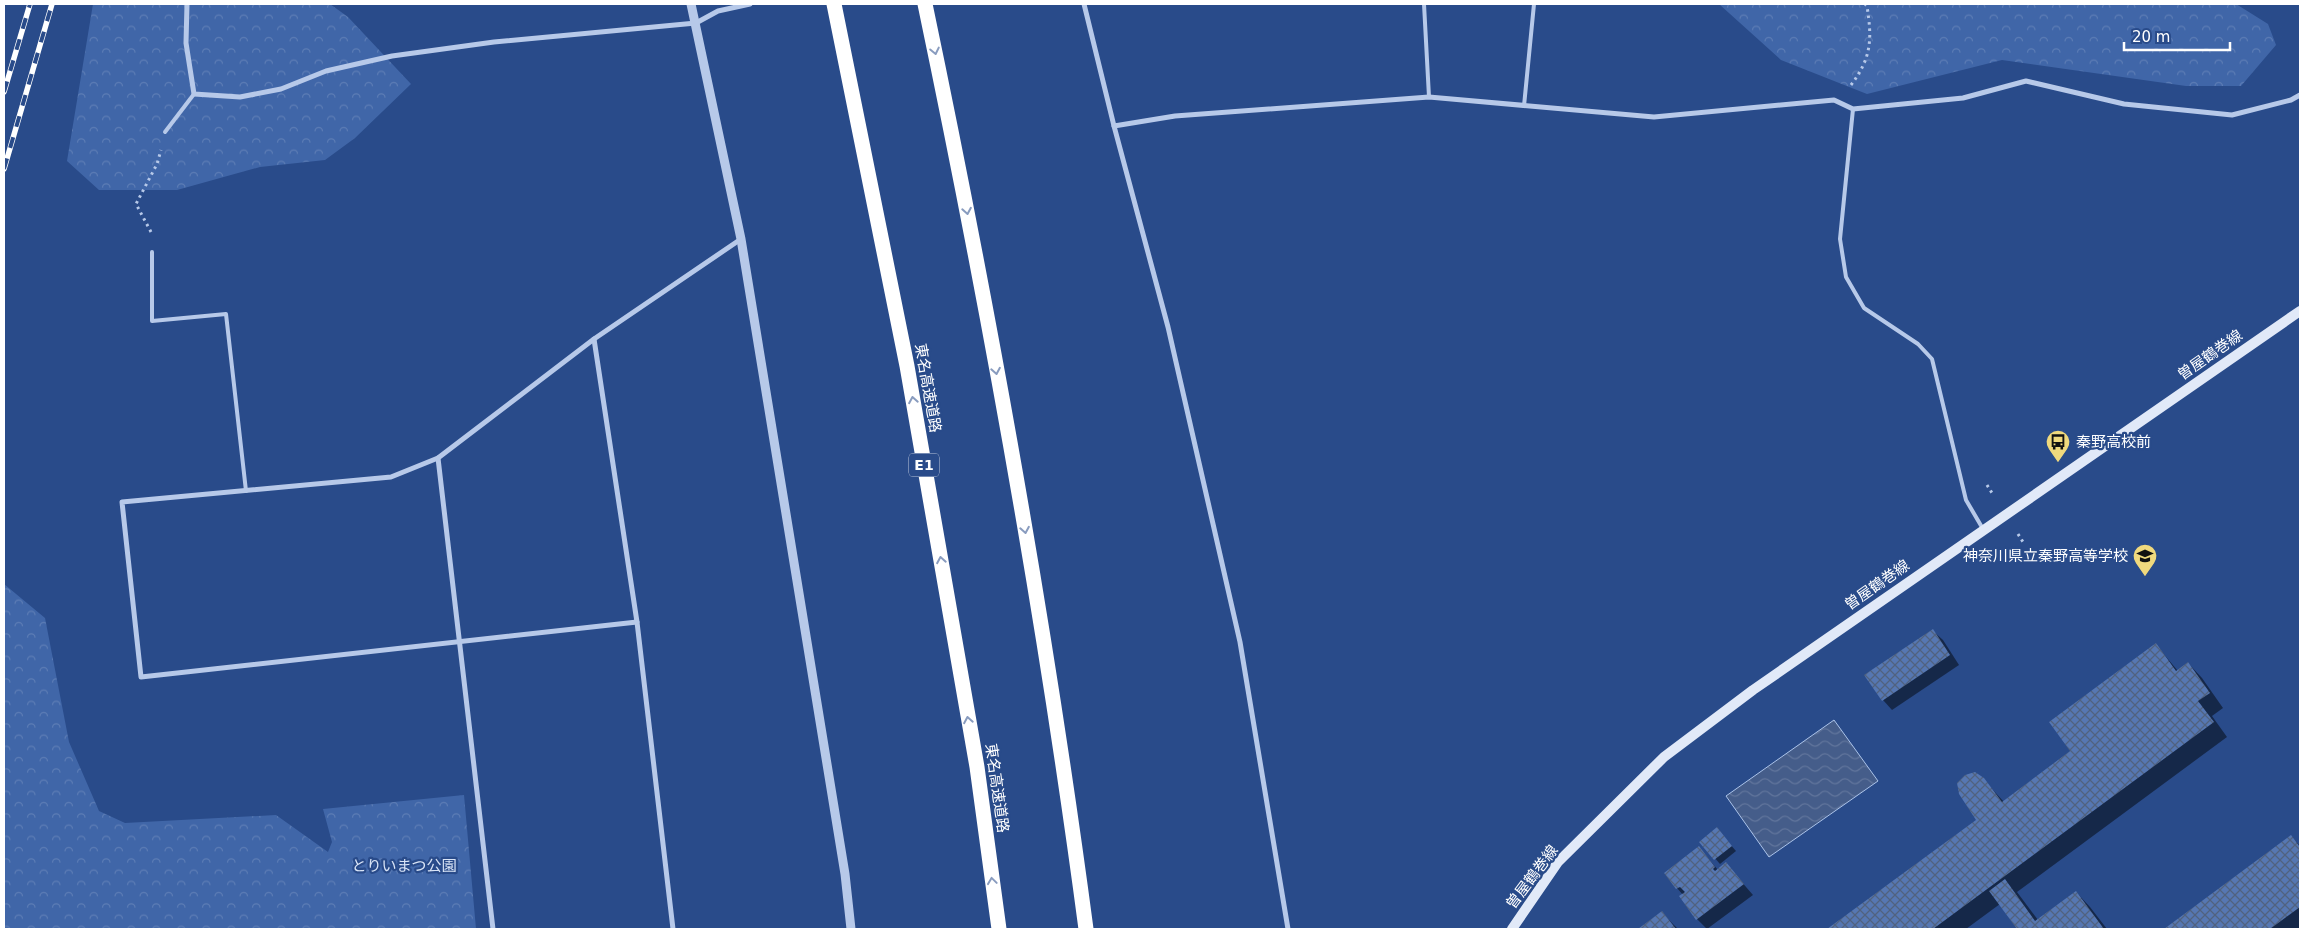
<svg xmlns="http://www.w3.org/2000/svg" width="2304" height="933" font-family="'DejaVu Sans','Noto Sans JP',sans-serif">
<defs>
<pattern id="forest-crowns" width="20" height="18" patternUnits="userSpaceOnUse" patternTransform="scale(1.25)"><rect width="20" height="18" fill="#4066a8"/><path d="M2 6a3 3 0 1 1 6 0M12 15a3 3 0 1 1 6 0" fill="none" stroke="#5d7db5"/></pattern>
<pattern id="water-waves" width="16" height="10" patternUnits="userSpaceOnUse" patternTransform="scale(1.25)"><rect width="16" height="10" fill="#455d8a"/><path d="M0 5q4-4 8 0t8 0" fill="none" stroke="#61759c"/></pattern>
<pattern id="building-cross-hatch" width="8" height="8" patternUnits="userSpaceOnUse" patternTransform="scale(1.25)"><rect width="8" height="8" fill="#5677b2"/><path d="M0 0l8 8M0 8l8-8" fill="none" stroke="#51627f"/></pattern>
</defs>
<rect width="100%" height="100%" fill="#294b8a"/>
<!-- forest -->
<g fill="url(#forest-crowns)">
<polygon points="93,4 330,4 348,17 411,84 355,138 325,160 260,167 177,190 99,190 67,161"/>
<polygon points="1719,4 2236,4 2268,24 2276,45 2241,86 2186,86 2002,60 1867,94 1781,60"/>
<polygon points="4,584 45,618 69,742 99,811 125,823 276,815 328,852 332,842 323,809 464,795 476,929 4,929"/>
</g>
<!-- water -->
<polygon fill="url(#water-waves)" stroke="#abc3e9" points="1834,720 1878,781 1769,857 1726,796"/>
<!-- shadow -->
<g fill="#0007">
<polygon points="1933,631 1943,640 1959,665 1892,710 1883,700"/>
<polygon points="2156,645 2178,671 2188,663 2202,678 2223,708 2212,716 2227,737 2017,892 2038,920 2076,892 2090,907 2107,929 2018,929 2000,904 1966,929 1829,929 1978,820 1983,779 2004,802 2072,751"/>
<polygon points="1721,834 1736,851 1720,864 1701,842"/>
<polygon points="2291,836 2300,846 2300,929 2166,929"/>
<polygon points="1699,848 1718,870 1726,864 1753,895 1707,929 1697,919 1681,897 1683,895 1665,874"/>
<polygon points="1662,913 1678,929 1640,929"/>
</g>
<!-- building -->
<g fill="url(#building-cross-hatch)">
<polygon points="1933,629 1950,655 1882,701 1864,675"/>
<polygon points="2156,643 2176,671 2188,662 2210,693 2198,701 2214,722 1933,929 1827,929 1976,820 1959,794 1957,783 1965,775 1975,772 1984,778 2002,802 2070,751 2049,722"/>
<polygon points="1717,827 1732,846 1714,860 1699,842"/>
<polygon points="2291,835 2300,847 2300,907 2270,929 2164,929"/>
<polygon points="1699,846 1715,867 1713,869 1715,871 1726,862 1744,884 1696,920 1679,896 1685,892 1680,887 1676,889 1664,873"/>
<polygon points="2005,879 2035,921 2076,891 2104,929 2017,929 1989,891"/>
<polygon points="1662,911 1676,929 1638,929"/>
</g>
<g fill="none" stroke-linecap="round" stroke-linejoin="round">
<!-- path -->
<g stroke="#b7c9e9" stroke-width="3" stroke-dasharray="2.5 4" stroke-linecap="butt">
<path d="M1851,85C1872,57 1872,39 1867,6L1865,4"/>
<polyline points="151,232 136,204 157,164 161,150"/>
<polyline points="1987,485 1992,493"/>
<polyline points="2018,534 2023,542"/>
</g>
<!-- service -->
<g stroke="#b7c9e9" stroke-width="4">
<polyline points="1424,4 1429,97"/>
<polyline points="1524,106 1534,4"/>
<polyline points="1853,109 1840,239 1846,277 1864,308 1918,344 1932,359 1966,500 1983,529"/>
<polyline points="165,132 194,94"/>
<polyline points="152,252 152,321 226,314 246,491"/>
</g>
<!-- minor -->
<g stroke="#b7c9e9" stroke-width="5">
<polyline points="187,4 186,43 194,94 240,97 281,89 326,71 392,56 494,42 696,23 718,11 750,4"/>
<polyline points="1084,4 1114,126 1168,327 1240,642 1288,929"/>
<polyline points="1114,126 1175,116 1429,97 1654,117 1834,100 1853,109 1963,98 2026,81 2124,104 2232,115 2291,100 2300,95"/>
<polyline points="594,339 637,622 673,929"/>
<polyline points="438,458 493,929"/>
<polyline points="637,622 141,677 122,502 391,477 438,458 594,339 741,239"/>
</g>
<!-- tertiary -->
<polyline stroke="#b7c9e9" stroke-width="9" points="691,4 741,239 845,874 851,929"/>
<!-- secondary -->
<polyline stroke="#e1e9f8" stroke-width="10" points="1512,929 1558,862 1664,757 1753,690 2300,311"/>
<!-- motorway -->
<g stroke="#fff" stroke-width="15">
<polyline points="834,4 907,366 977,767 999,929"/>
<path d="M925,4C989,310 1045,619 1086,929"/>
</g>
<defs>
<g id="rail">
<polyline points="4,92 30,4"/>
<polyline points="4,169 52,4"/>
</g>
</defs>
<!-- rail casing -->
<use href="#rail" stroke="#fff" stroke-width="5.5"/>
<!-- rail -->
<use href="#rail" stroke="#294b8a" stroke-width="4" stroke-dasharray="11" stroke-linecap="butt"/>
</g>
<!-- one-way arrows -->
<defs><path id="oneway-chevron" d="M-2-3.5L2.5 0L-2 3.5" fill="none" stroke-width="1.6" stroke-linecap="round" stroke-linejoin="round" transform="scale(1.25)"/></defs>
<g stroke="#899cbf">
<use href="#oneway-chevron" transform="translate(935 51) rotate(78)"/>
<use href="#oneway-chevron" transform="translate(967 211) rotate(80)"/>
<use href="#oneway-chevron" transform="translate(996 371) rotate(80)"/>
<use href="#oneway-chevron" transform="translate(913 400) rotate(-100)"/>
<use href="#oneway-chevron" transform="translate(1025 530) rotate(80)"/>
<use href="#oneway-chevron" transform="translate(941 560) rotate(-100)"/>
<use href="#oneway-chevron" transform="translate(968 720) rotate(-100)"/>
<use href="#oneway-chevron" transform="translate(992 881) rotate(-98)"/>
</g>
<!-- icons -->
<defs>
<symbol id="bus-pin" viewBox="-11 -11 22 30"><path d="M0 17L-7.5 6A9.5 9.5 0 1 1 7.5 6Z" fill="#f0d97d" stroke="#294b8a"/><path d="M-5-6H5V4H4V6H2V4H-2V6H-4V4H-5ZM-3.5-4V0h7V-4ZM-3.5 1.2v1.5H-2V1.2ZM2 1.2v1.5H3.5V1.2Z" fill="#111"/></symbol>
<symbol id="school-pin" viewBox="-11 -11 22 30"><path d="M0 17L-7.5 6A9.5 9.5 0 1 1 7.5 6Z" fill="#f0d97d" stroke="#294b8a"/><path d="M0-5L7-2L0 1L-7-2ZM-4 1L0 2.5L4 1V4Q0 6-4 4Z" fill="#111"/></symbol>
</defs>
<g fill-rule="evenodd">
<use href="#bus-pin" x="2044" y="428" width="28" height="38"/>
<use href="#school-pin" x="2131" y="542" width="28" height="38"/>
</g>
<g text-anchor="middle" stroke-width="4.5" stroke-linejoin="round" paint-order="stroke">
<!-- shield labels -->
<rect fill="#294b8a" stroke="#bfc9dc" stroke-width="1" x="909" y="453.5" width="30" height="23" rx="4"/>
<g font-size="14" font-weight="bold" fill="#fff">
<text x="924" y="470">E1</text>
</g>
<!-- street labels -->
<g font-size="15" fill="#fff" stroke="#294b8a">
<text transform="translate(2210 355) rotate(-35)" y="5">曽屋鶴巻線</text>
<text transform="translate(928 388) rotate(80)" y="5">東名高速道路</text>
<text transform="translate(1877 585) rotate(-35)" y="5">曽屋鶴巻線</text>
<text transform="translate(997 788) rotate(82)" y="5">東名高速道路</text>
<text transform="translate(1532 877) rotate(-53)" y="5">曽屋鶴巻線</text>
</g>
<!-- poi labels -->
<g font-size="15" fill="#fff" stroke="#294b8a" text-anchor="start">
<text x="2076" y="447">秦野高校前</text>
<text x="2128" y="561" text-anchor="end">神奈川県立秦野高等学校</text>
</g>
<!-- park labels -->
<g font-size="15" fill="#dae5f7" stroke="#294b8a">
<text x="404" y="871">とりいまつ公園</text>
</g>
</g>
<!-- border -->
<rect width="2304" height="933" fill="none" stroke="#ffffff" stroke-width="10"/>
<!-- scale -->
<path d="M2124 42v8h106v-8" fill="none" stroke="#ffffff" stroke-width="2.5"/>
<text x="2132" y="42" font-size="15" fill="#ffffff" stroke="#294b8a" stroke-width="4" paint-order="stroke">20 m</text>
</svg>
